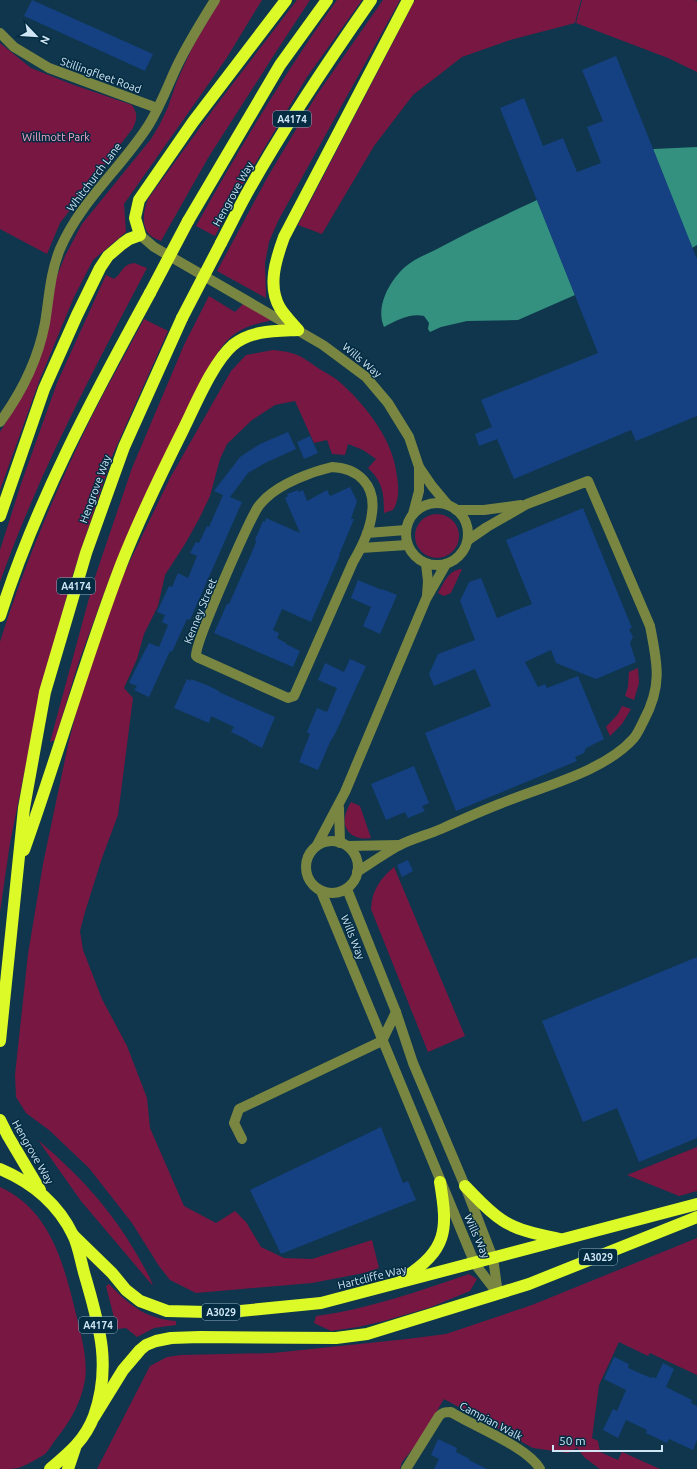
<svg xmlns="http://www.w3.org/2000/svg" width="697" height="1469" font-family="Ubuntu,sans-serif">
<rect width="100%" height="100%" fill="#0f364c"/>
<!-- green -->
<g fill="#791743">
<polygon points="220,0 262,0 226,59 124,204 126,232 93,260 74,297 40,379 0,490 0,432 26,390 55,281 65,256 82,224 151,139 160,124 168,107 177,81 193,46"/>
<path d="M297,0H310L272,58L208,158L161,241C158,240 153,238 150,235C140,225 144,210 148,199L215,107Z"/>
<path d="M337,0H362L307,77L241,187L215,236L196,226C239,149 285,72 337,0Z"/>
<polygon points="383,0 400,0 278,221 269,242 265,263 266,298 217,271 267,178 316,96"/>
<polygon points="415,0 581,0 575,23 510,40 462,57 413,95 374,146 322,234 298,225"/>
<polygon points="582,0 694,0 697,1 697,72 668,58 576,23"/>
<path d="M0,43L31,68L71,84L132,105C138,114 137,119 133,128L60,223L47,254L0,229Z"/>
<path d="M134,263L147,268C93,371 39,472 0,582V550L21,484L57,383L106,275L114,279C123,273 121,265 134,263Z"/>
<path d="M209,296L235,312L244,303L273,320C239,327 228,334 211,364L110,577L78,664L55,740L50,742L94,580L132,468L184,345Z"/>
<path d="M144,319L168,331L113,454L72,577L40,695L10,843L0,912V642C24,565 56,490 91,418C108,384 127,352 144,319Z"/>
<path d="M273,350C279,351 286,351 291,353C301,355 310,363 318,368C326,373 336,378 343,385C368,408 394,442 397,477C399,488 399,501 393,510L384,513C384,494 383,482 368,468L376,459L363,450L348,444L345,455L332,454L327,440L314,443L295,401L275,405L252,420L227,444L220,459L210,496L199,519L185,544L165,575L158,606L144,634L137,659L124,688L133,698L118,815L102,858L85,912L80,931L83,950L102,999L127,1046L147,1098L150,1128L184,1206L216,1223L235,1211L246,1222L261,1247L284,1258L312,1259L372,1240L379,1268L364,1273L312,1283L196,1293L170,1280L159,1266L132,1223L89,1168L49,1130L26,1113L16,1097L15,1075L28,954L43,864L68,745L86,673L112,598L170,478L231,371L246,355Z"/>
<circle cx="437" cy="536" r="22"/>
<path d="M462,569L451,593L444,596L438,593C444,583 448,570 462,569Z"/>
<polygon points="638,668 639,683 634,700 625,696 628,687 629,672"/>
<polygon points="622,706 631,709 622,724 610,736 606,727 618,714"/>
<path d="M351,802L360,806L371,838C355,841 340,831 346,813C347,809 349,806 351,802Z"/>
<path d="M394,867L465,1036L428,1052L371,909C372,890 380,879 394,867Z"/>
<path d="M38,1140C78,1174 110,1208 136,1253C142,1264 149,1274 153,1286L81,1201Z"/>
<polygon points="697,1147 697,1191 679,1196 627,1175"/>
<path d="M0,1187C51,1210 64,1265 76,1314C81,1335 88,1359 85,1380C81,1403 70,1422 56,1439C52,1444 49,1450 45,1454C39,1458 25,1466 18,1468C13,1469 5,1469 0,1469Z"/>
<polygon points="697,1238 697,1375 650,1353 648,1356 619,1342 599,1385 592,1438 598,1441 600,1452 618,1460 622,1452 660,1469 600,1469 585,1458 577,1448 568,1453 533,1448 444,1399 420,1440 402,1462 400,1469 97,1469 150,1366 167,1357 181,1355 273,1353 407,1339 446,1334 532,1305"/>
<path d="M469,1274L477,1279L470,1291L431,1307L384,1321L358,1327L331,1331L314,1323L316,1316C369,1309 419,1291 469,1274Z"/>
<path d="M109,1284C129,1305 146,1319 176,1321V1325L154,1328L137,1337L126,1328L117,1329L106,1286Z"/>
</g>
<!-- water -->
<g fill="#34907f">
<polygon points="697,147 697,245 692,248 653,149"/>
<path d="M537,200L575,295L518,320L467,321L441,327L430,332L428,329L429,323L424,316C410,313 397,320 384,327C375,307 390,280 405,267C414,259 427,254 437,249C470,231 503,216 537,200Z"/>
</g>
<!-- building -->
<g fill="#154182">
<polygon points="32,0 153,54 145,71 24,16"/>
<polygon points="616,56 697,259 697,416 636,441 631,430 514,479 497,439 479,446 475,434 492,427 481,400 598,353 500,108 524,98 543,146 563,138 577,172 601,163 587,127 603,121 582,70"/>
<polygon points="288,432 296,449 265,463 248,473 230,497 242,502 190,620 187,619 172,652 170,651 149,697 134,690 137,686 129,683 138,664 149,643 159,647 168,625 162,622 165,615 157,612 169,586 172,587 178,573 188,578 197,556 190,553 196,542 199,543 207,526 209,527 223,495 214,491 240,457 260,444"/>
<polygon points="310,436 318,453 304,459 297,442"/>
<polygon points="350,487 357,501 351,519 354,519 339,555 340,555 311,622 282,609 273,630 279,633 277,638 286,643 286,644 300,651 293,667 214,633 227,604 229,604 255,545 256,541 255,540 263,521 265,522 266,518 300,533 285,498 288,496 287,494 298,490 299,492 303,490 307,501 327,490 330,496"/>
<polygon points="583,508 632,628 629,629 633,637 630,643 636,662 596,679 556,663 551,650 525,662 538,687 545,684 547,688 578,676 604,739 586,748 584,753 575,757 577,761 456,811 425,733 491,706 475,669 434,686 429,674 438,654 475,640 460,601 469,582 481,578 497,618 532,604 506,540"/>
<polygon points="358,580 382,590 382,589 397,595 380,634 363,626 371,607 351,598"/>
<polygon points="350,659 366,666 335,734 330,742 318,770 299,762 310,734 307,732 317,708 327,712 337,688 318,680 325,663 344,672"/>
<polygon points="187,679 191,681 191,679 209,686 219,691 219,692 275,717 262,748 248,741 248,740 231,732 234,727 211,716 209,723 174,708"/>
<polygon points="414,766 429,803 422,806 425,811 408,818 405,812 386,820 371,784"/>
<polygon points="408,860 413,871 402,877 397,865"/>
<polygon points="697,957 697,1138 639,1162 617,1108 583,1122 542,1021"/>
<polygon points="381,1127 403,1183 408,1181 416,1200 281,1254 250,1190"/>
<polygon points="614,1357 629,1364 628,1368 651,1378 652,1377 656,1378 663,1363 674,1369 666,1387 692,1400 691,1403 697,1406 697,1440 693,1450 669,1439 667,1443 646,1433 647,1430 626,1420 618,1438 603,1430 613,1409 617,1411 626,1390 604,1379"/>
<polygon points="438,1439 457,1448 456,1452 470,1459 469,1460 487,1469 434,1469 439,1459 431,1455"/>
</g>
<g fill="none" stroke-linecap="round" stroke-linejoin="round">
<!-- minor -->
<g stroke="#798641" stroke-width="10">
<polyline points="0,33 14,47 49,68 157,108"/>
<polyline points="140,235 154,247 323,345 366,377 388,403 409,437 419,467 432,486 447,504"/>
<path d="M0,422C22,392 38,360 45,323C49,299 50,273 60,249C80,202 121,168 148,126C160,107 168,85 177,66C188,43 202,21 215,0"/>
<path d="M332,467C358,468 376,485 372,513C370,531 362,547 353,562L294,696L288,698L199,658L196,656C195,642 248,523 258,507C260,504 263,501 266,498C282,483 311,472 332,467Z"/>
<circle cx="437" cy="534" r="31"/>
<polyline points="456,510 484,510 521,505"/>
<polyline points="413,514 419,491 419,467"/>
<polyline points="367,533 406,530"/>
<polyline points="361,548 407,545"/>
<polyline points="426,564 428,581 427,595"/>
<polyline points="339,808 340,843"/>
<circle cx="332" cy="867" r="26"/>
<polyline points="317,845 345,792 426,599 446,564"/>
<polyline points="348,846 399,845"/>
<path d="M357,872C371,863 384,854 398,846C411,839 427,835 441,829C461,820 481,811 502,803C543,786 604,772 634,738C638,733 641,726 644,720C663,685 657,662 650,626L588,481L527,504L487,527L468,540"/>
<polyline points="347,889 396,1012 413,1063 465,1186 493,1258 498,1294"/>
<polyline points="321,891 475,1264 498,1294"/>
<polyline points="242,1139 234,1123 239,1109 382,1041 396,1012"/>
<path d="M406,1469L439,1416C443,1412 445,1412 451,1412C473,1426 528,1447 540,1469"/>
</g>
<!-- highway -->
<g stroke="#dbfa27" stroke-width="12">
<polyline points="188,221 280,65 327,0"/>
<path d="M221,243C231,224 240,205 251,186C287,122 329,60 371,0"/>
<path d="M298,330C292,323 285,316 280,308C267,286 276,259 284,237L408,0"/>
<polyline points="0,516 44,389 77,315 100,268 108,256 122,244 129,239 140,235 135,218 139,200 193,122 286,0"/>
<path d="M0,616C36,502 93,397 150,293"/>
<path d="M24,850C58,755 85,659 121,565C139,519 161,474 183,430C195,406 213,362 233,345C252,330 275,331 298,330"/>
<polyline points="0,1041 24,808 45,692 86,553 124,447 182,318"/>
<polyline points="0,1120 8,1136 40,1190"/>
<path d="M0,1169C31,1182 58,1204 73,1235C79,1247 81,1263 85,1276C99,1325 112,1365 94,1416C85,1440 69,1453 50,1469"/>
<path d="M465,1186C477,1198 488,1211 502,1220C518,1231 541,1235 560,1239"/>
<polyline points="73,1235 112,1273 126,1290 140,1301 167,1311 207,1312 230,1312 321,1303 697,1204"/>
<path d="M404,1278C448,1249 448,1230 440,1182"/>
<polyline points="94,1417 123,1370 140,1350 146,1345 156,1341 171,1338 200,1337 336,1338 367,1334 529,1284 697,1217"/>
<polyline points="68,1469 75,1448"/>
</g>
<!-- highway-bridge -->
<g stroke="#dbfa27" stroke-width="12">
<polyline points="150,293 188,221"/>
<polyline points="182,318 221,243"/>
</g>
</g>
<g text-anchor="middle" stroke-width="3" stroke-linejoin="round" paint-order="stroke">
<!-- shield labels -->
<g fill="#032c42" stroke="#93aebf" stroke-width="1">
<rect x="273" y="111" width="38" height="16" rx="3"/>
<rect x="57" y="578" width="38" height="16" rx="3"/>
<rect x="579" y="1249" width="38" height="16" rx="3"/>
<rect x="202" y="1304" width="38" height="16" rx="3"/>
<rect x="79" y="1317" width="38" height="16" rx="3"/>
</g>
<g font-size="10" font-weight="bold" fill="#d1e6f4">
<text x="292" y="123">A4174</text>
<text x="76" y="590">A4174</text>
<text x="598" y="1261">A3029</text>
<text x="221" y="1316">A3029</text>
<text x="98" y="1329">A4174</text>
</g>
<!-- street labels -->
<g font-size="11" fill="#d1e6f4" stroke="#032c42">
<text transform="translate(101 75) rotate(20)" y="4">Stillingfleet Road</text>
<text transform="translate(94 177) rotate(-53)" y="4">Whitchurch Lane</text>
<text transform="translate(233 194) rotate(-61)" y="4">Hengrove Way</text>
<text transform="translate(362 360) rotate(40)" y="4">Wills Way</text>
<text transform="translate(95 489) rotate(-70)" y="4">Hengrove Way</text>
<text transform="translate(200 611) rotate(-68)" y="4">Kenney Street</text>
<text transform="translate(353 937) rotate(68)" y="4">Wills Way</text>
<text transform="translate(33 1152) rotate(60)" y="4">Hengrove Way</text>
<text transform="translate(477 1236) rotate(66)" y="4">Wills Way</text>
<text transform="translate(372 1277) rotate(-14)" y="4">Hartcliffe Way</text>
<text transform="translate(491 1421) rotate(28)" y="4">Campian Walk</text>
</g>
<!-- park labels -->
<g font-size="11" fill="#fca5c2" stroke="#032c42">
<text x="56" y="141">Willmott Park</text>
</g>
</g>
<!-- north arrow -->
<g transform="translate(36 36) rotate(115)" stroke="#032c42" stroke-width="3" paint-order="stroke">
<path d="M0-3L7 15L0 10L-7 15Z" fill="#d1e6f4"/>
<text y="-6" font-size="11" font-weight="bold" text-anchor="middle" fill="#d1e6f4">N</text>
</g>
<!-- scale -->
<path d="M553 1445v6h109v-6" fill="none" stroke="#d1e6f4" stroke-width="2"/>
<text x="559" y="1445" font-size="12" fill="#d1e6f4" stroke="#032c42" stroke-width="3" paint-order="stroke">50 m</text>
</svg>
